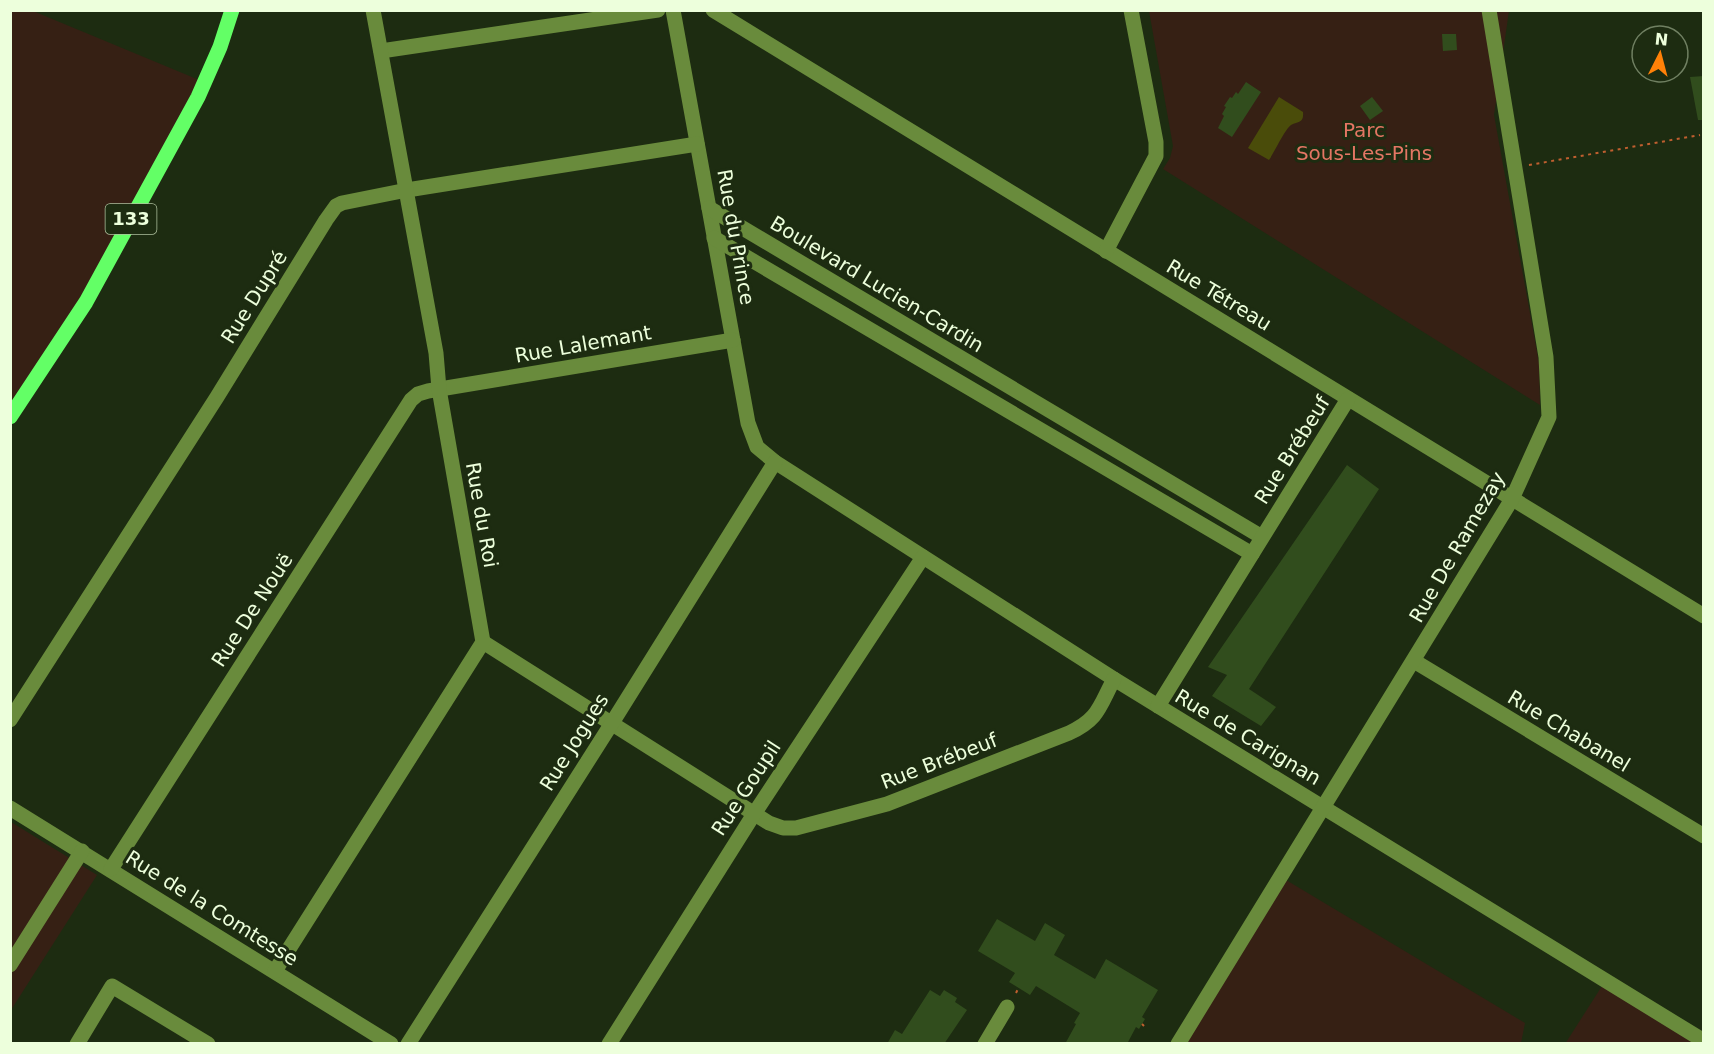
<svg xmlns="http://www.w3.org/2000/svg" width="1714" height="1054" font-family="'DejaVu Sans',sans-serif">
<rect width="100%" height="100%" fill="#1d2c11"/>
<!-- green -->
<g fill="#362014">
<polygon points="11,11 33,11 204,82 86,302 11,411"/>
<polygon points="1149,11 1509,11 1494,115 1539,363 1540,405 1163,169 1170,158 1173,146"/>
<polygon points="11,822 97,875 11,1010"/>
<polygon points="1276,874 1525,1023 1521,1043 1174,1044"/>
<polygon points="1602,986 1697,1044 1565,1044"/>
</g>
<!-- water -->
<path fill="#4a4c0a" d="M1279,97L1303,112C1304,123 1299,121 1291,125C1285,129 1274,153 1269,160L1248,148Z"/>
<!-- building -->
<g fill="#314d1d">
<polygon points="1442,34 1456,34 1457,50 1443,51"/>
<polygon points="1704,76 1704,120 1698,120 1690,77"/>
<polygon points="1246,82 1261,92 1232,137 1218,128 1224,116 1222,114 1226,107 1224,106 1230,97 1232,98 1236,92 1238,94"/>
<polygon points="1372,97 1383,111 1370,120 1360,106"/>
<polygon points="1347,465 1379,489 1249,689 1276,707 1261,726 1212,696 1227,675 1208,667"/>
<polygon points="997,919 1035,941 1045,923 1065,935 1054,955 1095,979 1106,959 1158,990 1142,1017 1145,1019 1139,1029 1136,1027 1127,1044 1065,1044 1076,1024 1074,1023 1080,1013 1036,986 1030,995 1009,982 1015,973 978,951"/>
<polygon points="930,990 940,996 944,990 957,998 955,1002 967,1010 944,1044 887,1044 895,1030 902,1034"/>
</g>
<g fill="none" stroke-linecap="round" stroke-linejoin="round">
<!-- path -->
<g stroke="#c05f2f" stroke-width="2" stroke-dasharray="3 4.5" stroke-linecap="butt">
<polyline points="1529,165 1700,135"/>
<polyline points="1016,993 1019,987"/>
<polyline points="1142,1024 1144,1026"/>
</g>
<!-- minor -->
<g stroke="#698b3c" stroke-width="15">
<polyline points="673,10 748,423 757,447 775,462 1114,679 1704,1041"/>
<polyline points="713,10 1704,616"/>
<polyline points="381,51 658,10"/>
<polyline points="709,208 1262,537"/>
<polyline points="714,238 1252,554"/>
<polyline points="1106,251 1156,156 1156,142 1131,10"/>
<path d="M483,642L769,823L783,828H796L887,804L1069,733C1099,719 1099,707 1114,679"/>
<polyline points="1414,661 1704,836"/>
<polyline points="1158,706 1348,399"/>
<polyline points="10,720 217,397 326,220 336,206 342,203 407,190 697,144"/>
<polyline points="10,808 391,1044"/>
<polyline points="111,869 411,400 418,394 428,391 733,340"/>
<polyline points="10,965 82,851"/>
<polyline points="275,971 483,642 439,389 436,353 373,10"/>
<polyline points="77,1044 112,986 208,1044"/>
<polyline points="408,1044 612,723 775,462"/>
<polyline points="609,1044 754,814 923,557"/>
<polyline points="985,1044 1007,1007"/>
<polyline points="1178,1044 1512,499 1549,417 1546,357 1489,10"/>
</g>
<!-- major -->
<polyline stroke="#63ff66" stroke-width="15" points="10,417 86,302 198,97 220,47 232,10"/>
</g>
<g text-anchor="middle" stroke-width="6" stroke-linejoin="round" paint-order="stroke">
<!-- shield labels -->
<rect fill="#1d2c11" stroke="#afc09f" stroke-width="1.5" x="105.5" y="204" width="51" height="30" rx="4.5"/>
<g font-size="18" font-weight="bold" fill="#edffdc">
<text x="131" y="225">133</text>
</g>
<!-- park labels -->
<g font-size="20" fill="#e37664" stroke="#1d2c11">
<text x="1364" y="137">Parc<tspan x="1364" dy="23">Sous-Les-Pins</tspan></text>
</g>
<!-- street labels -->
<g font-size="20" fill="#edffdc" stroke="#1d2c11">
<text transform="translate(736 237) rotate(80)" y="7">Rue du Prince</text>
<text transform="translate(877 284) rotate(31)" y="7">Boulevard Lucien-Cardin</text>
<text transform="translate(1219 295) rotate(31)" y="7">Rue Tétreau</text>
<text transform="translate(254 297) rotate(-58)" y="7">Rue Dupré</text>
<text transform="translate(583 344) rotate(-10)" y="7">Rue Lalemant</text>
<text transform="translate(1292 450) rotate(-58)" y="7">Rue Brébeuf</text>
<text transform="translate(482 515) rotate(80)" y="7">Rue du Roi</text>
<text transform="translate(1457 547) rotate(-60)" y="7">Rue De Ramezay</text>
<text transform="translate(252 610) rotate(-57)" y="7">Rue De Nouë</text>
<text transform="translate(1569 731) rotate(31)" y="7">Rue Chabanel</text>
<text transform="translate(1248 737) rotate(31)" y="7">Rue de Carignan</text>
<text transform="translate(574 742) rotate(-58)" y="7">Rue Jogues</text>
<text transform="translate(939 761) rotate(-21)" y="7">Rue Brébeuf</text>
<text transform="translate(746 788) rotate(-57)" y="7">Rue Goupil</text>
<text transform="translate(212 908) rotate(32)" y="7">Rue de la Comtesse</text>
</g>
</g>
<!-- border -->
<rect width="1714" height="1054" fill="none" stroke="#edffdc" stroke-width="24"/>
<!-- north arrow -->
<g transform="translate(1660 54) rotate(6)"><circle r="28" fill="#1d2c11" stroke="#708062" stroke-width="1.5"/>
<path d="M0-4.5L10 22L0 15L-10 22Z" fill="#ff8108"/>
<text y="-9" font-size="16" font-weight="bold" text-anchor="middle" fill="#edffdc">N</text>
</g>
</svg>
